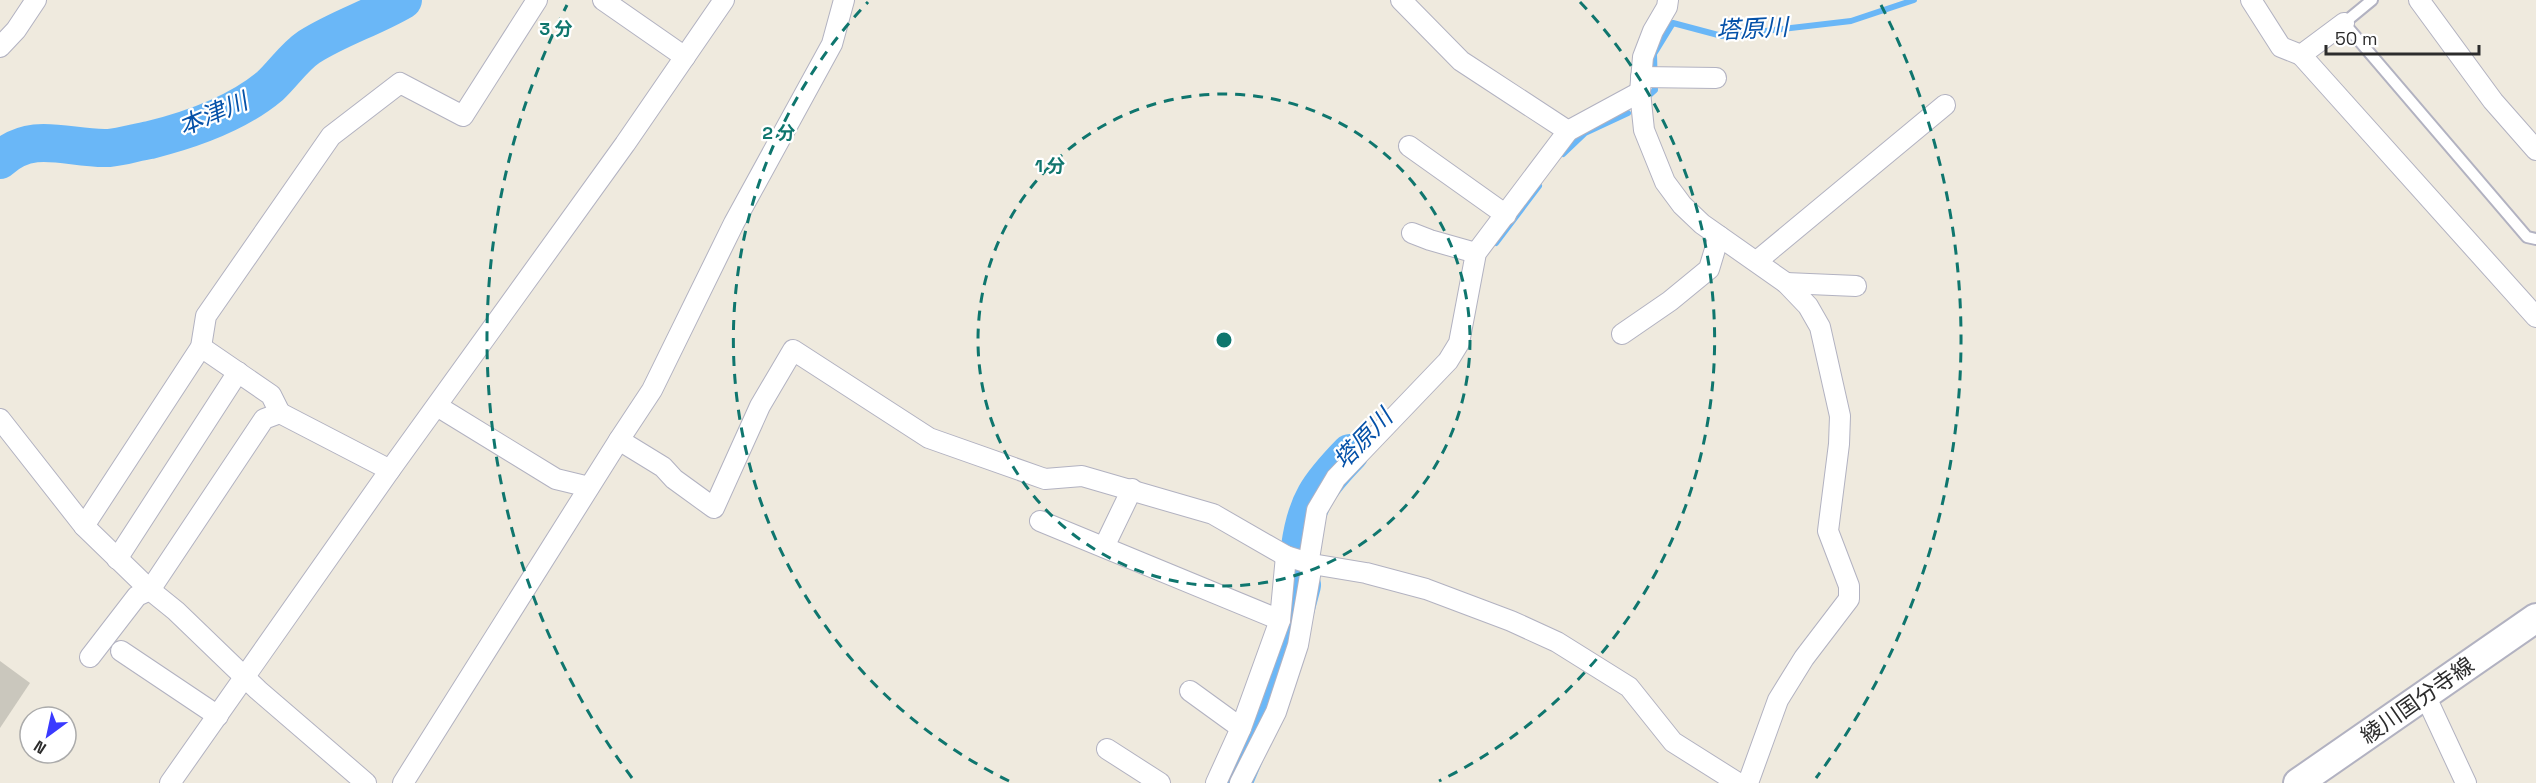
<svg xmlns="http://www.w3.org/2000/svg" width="2536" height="783" font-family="'Space Grotesk','Noto Sans JP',sans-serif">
<rect width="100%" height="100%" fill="#efeade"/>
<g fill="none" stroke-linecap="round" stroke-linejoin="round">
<!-- stream -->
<g stroke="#6ab7f7" stroke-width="6">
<polyline points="1645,99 1655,90 1654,54 1673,23 1722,36 1851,21 1914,0"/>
<polyline points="1563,154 1585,133 1628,113"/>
<polyline points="1496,243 1539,186"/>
</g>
<!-- river -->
<g stroke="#6ab7f7" stroke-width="38">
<path d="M0,160C33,129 70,150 109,148C122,147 137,142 150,140C190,130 238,113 270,86C283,74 294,57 309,47C339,28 372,18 403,0"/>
<path d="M1300,547C1306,502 1319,485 1350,453"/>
<polyline points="1233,783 1277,679 1302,585"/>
</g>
</g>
<!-- building -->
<polygon fill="#cac7bd" points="0,661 30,683 0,728"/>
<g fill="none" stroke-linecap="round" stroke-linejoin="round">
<defs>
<polyline id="service" points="2372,0 2344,23 2527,237 2536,239"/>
<g id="minor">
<polyline points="603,0 685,57"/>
<polyline points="1401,0 1461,61 1568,131"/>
<polyline points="1668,0 1667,7 1653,31 1643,57 1640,92 1644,130 1665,182 1682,205 1702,224 1786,283 1808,306 1820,327 1840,416 1839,444 1828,531 1849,586 1849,599 1804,658 1778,700 1748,783"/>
<polyline points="2251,0 2281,47 2301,55 2344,23"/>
<polyline points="2419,0 2493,101 2536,150"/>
<polyline points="0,47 16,30 36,0"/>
<polyline points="2301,55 2536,317"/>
<polyline points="1641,77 1716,78"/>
<polyline points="1409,146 1506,215"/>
<polyline points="1412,233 1430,240 1476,253"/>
<polyline points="1757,261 1945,105"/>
<polyline points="1786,283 1856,286"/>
<polyline points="1622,334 1670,301 1709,269 1719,236"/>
<polyline points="201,347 271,395 280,413"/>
<polyline points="437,406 556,479 589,487"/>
<polyline points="0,419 84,526 150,590 176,611 258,690 366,783"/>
<polyline points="619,440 652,390 734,223 832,44 844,0"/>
<polyline points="1040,521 1280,620"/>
<polyline points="84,526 201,347 206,316 331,136 400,83 463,116 537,0"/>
<polyline points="1104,547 1132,489"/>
<polyline points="117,559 238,372"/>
<polyline points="121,651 218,716"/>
<polyline points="90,657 137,596 150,590 264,419 280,413 390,470"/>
<polyline points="1190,691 1241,728"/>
<polyline points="2425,695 2466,783"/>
<polyline points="1107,749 1160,783"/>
<polyline points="170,783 390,470 625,144 724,0"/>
<polyline points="403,783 619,440 663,467 674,479 714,508 760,406 793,350 929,438 1045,479 1082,476 1213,514 1286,556 1312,564 1366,573 1426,589 1511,621 1557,642 1629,687 1673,742 1738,783"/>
<polyline points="1216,783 1241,728 1280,620 1286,556"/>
<polyline points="1240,783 1276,712 1298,645 1312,564 1309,559 1317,510 1336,478 1448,361 1459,343 1476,253 1568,131 1640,92"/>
</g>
<polyline id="secondary" points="2298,783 2536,618"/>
</defs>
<!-- service casing -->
<use href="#service" stroke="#b2b2c1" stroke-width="14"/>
<!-- minor casing -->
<use href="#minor" stroke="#b2b2c1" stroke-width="22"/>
<!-- secondary casing -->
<use href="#secondary" stroke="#b2b2c1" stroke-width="32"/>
<!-- service -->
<use href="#service" stroke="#fff" stroke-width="10"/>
<!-- minor -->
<use href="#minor" stroke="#fff" stroke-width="20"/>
<!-- secondary -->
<use href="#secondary" stroke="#fff" stroke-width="28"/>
</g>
<!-- distance rings -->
<g fill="none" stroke="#0f766e" stroke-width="3" stroke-dasharray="10 8">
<circle cx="1224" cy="340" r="246"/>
<path d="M1009 781A491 491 0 0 1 868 2M1580 2A491 491 0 0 1 1439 781"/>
<path d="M632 778A737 737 0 0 1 567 5M1881 5A737 737 0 0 1 1816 778"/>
</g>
<g text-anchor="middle" stroke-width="4.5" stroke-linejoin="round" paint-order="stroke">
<!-- street labels -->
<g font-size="22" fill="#2c2c2c" stroke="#fff">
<text transform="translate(2417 700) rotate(-35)" y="8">綾川国分寺線</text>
</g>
<!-- water labels -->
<g font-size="24" font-style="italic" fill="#0451a8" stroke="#fff">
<text transform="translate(1752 29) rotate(-3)" y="8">塔原川</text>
<text transform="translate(213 114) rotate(-23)" y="8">本津川</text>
<text transform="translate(1363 439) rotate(-46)" y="8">塔原川</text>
</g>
</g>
<circle cx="1224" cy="340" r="9" fill="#0f766e" stroke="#fff" stroke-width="3"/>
<g font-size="18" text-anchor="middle" font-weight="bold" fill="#0f766e" stroke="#fff" stroke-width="4.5" stroke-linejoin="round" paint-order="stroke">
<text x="556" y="35">3 分</text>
<text x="779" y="139">2 分</text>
<text x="1050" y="172">1 分</text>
</g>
<!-- north arrow -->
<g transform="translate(48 735) rotate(213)"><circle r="28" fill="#ffffff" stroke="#ababab" stroke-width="1.5"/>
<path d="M0-4.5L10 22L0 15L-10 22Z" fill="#3a3aff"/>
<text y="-9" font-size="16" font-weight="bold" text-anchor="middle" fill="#2c2c2c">N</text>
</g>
<!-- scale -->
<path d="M2326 45v9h153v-9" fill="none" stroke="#2c2c2c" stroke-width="3"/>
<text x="2335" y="45" font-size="18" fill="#2c2c2c" stroke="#ffffff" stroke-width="4.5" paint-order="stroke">50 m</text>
</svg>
